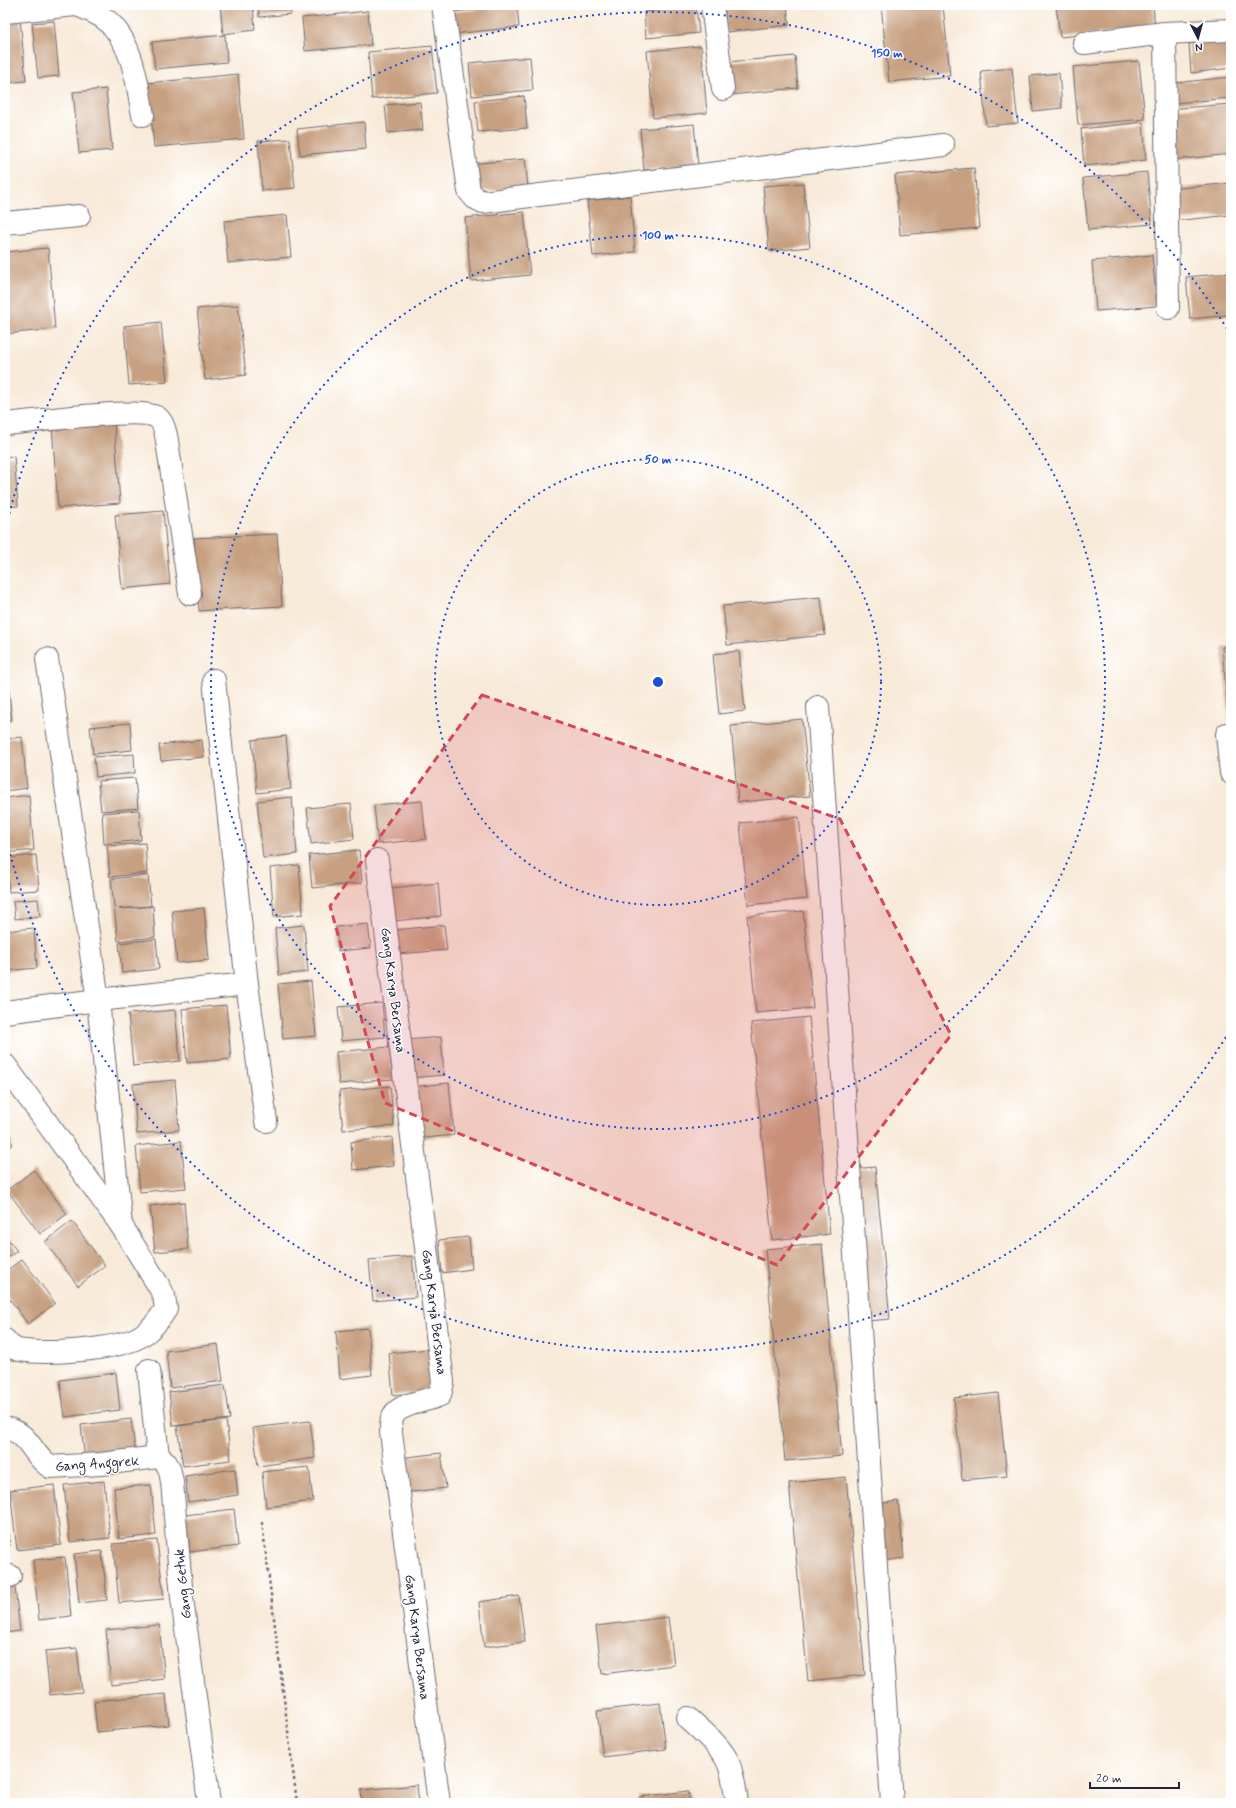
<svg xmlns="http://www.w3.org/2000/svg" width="1236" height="1808" font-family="Mynerve,sans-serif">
<rect width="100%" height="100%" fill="#fff"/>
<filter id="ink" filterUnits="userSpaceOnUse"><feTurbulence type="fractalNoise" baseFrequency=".025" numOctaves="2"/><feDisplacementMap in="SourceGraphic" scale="8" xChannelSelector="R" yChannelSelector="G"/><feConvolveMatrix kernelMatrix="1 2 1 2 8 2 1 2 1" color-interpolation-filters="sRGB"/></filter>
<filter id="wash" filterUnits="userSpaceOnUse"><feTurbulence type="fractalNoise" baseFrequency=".012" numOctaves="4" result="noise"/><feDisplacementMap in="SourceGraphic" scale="16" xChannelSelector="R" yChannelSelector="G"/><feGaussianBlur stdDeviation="0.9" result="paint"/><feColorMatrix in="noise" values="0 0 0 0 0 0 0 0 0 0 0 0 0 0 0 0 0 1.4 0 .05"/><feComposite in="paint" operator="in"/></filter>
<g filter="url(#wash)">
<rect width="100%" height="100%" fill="#f8ead8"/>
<g id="blocks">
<!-- building -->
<g fill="#c7a081">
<polygon points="220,5 253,5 255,30 223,34"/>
<polygon points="258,5 290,5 291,14 259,17"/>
<polygon points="305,5 343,5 343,6 306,10"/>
<polygon points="724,5 787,5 789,25 727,32"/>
<polygon points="881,5 943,5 950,76 889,82"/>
<polygon points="1056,5 1153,5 1155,28 1060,37"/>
<polygon points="517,6 519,27 453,34 451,12"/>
<polygon points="696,7 699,33 646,38 644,12"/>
<polygon points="368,11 371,45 305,51 302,18"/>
<polygon points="20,19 26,81 5,83 5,20"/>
<polygon points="54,21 59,76 38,78 32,23"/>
<polygon points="225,35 227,62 155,69 152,42"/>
<polygon points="1231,40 1231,68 1191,73 1189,44"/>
<polygon points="432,46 437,93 372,99 368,52"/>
<polygon points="701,46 707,113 653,118 647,51"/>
<polygon points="795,56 798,88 731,95 727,62"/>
<polygon points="530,57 533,90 472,96 469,63"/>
<polygon points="1139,61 1145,119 1078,125 1073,67"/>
<polygon points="1012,68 1018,123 986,126 981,71"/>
<polygon points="1059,73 1062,108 1033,111 1030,76"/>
<polygon points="238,74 244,139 154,147 148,83"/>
<polygon points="1231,77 1231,98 1174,103 1173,83"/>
<polygon points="106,89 112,150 79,153 73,92"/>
<polygon points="524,96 527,128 478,132 475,101"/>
<polygon points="420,102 423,130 388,133 385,105"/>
<polygon points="1231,104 1231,154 1173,160 1168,109"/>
<polygon points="364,122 366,149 300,155 297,129"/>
<polygon points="1143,122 1146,160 1084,166 1081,129"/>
<polygon points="694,124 698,165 644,170 640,129"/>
<polygon points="290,139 295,188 262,191 258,141"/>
<polygon points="525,159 528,187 472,192 469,164"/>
<polygon points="974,168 980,228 900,235 895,175"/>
<polygon points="1147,172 1152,224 1088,230 1083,178"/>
<polygon points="803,183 810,247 769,251 763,186"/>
<polygon points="1231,183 1231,215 1174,221 1170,189"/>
<polygon points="630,196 635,252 593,256 587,201"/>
<polygon points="524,212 530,275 471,281 465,218"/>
<polygon points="287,215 291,257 228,263 224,221"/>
<polygon points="48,248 55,329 5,334 5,252"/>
<polygon points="1152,255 1157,306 1096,311 1092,261"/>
<polygon points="1231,273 1231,315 1190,319 1186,277"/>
<polygon points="238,305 246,375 205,380 197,309"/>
<polygon points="161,322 167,382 129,385 124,326"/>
<polygon points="114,421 120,503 58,508 52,426"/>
<polygon points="14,456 18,506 5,507 5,457"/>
<polygon points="163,511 170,584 122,589 115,515"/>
<polygon points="277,534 282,606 199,611 194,538"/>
<polygon points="821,597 825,635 727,645 723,606"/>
<polygon points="1231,646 1231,721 1229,722 1222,647"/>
<polygon points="739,651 745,711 719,714 713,654"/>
<polygon points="5,683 8,683 12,720 5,721"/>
<polygon points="802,719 810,796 738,802 731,726"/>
<polygon points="130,723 132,750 93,754 90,727"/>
<polygon points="286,736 291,789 257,793 252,740"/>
<polygon points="22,737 27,788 5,791 5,739"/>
<polygon points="202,740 204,757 161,761 159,745"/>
<polygon points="134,754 135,773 96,777 94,757"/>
<polygon points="135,778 138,808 101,811 98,781"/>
<polygon points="29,795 34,850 5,853 5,798"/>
<polygon points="292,797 297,854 263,858 257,801"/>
<polygon points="422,801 426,839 378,844 374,805"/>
<polygon points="351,804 354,839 311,844 307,808"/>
<polygon points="139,810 141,840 104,844 102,813"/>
<polygon points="799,817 807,899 748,905 740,823"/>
<polygon points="145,843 147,873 110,877 107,846"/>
<polygon points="359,850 362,883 312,888 309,855"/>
<polygon points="36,855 39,890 9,892 6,858"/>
<polygon points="299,865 303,914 274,917 270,868"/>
<polygon points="148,875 151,906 119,909 153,906 155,937 118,941 111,879"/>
<polygon points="438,883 441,916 394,921 391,888"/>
<polygon points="38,899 40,916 15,919 13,901"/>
<polygon points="204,908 209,960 177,963 172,911"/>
<polygon points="803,911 813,1008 756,1013 747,916"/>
<polygon points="368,924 371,948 338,951 336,927"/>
<polygon points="304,925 308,972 279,975 275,928"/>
<polygon points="444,925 447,950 397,954 395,930"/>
<polygon points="34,928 37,968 5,971 5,931"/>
<polygon points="156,939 159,969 122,973 119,943"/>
<polygon points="311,981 316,1036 283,1039 278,984"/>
<polygon points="382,1003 385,1037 341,1041 338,1007"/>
<polygon points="226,1005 231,1059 187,1063 182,1009"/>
<polygon points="175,1010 180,1061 133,1066 128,1014"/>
<polygon points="809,1017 830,1234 772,1240 751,1023"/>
<polygon points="441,1037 444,1075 410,1078 407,1040"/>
<polygon points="389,1047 393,1079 339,1084 336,1052"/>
<polygon points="175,1080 179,1130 137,1134 133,1084"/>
<polygon points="449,1083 454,1135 415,1139 410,1087"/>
<polygon points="390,1086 394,1126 343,1130 339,1091"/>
<polygon points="5,1133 13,1144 5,1150"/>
<polygon points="392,1137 394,1166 353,1170 351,1142"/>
<polygon points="181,1141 186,1188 140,1192 136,1146"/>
<polygon points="875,1167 890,1319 868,1321 853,1169"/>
<polygon points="34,1170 67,1214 40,1234 7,1190"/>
<polygon points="184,1202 188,1249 155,1252 150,1206"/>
<polygon points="72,1221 105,1266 78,1286 45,1242"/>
<polygon points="5,1235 17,1251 5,1260"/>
<polygon points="469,1237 472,1269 442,1273 439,1240"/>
<polygon points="822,1244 842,1456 785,1461 765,1249"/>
<polygon points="412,1256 416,1297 373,1301 369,1260"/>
<polygon points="22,1259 55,1303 28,1324 5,1293 5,1272"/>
<polygon points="368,1328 372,1375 340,1379 336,1331"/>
<polygon points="218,1344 223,1381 170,1388 166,1351"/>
<polygon points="428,1349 433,1391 393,1395 389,1353"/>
<polygon points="116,1373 120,1410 65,1417 60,1380"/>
<polygon points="225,1385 230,1419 173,1426 169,1392"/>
<polygon points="998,1393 1007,1476 962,1480 954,1398"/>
<polygon points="131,1419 136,1456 85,1462 81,1425"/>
<polygon points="226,1420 231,1460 183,1466 177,1426"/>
<polygon points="310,1421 315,1458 258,1466 253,1428"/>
<polygon points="441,1453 446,1488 403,1493 399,1458"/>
<polygon points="309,1467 313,1501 266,1507 262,1472"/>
<polygon points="235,1469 238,1495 188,1502 185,1476"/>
<polygon points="846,1477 865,1675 808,1681 789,1483"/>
<polygon points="104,1481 110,1538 70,1542 64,1485"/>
<polygon points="54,1485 61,1545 17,1550 10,1490"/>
<polygon points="151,1485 156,1535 119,1539 114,1488"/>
<polygon points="898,1501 904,1558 884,1561 878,1504"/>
<polygon points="234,1509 238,1546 190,1552 186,1515"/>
<polygon points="5,1510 10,1546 5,1546"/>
<polygon points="157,1540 164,1599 119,1603 113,1544"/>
<polygon points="102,1551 107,1600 79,1603 74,1554"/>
<polygon points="65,1557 71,1616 39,1620 33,1560"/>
<polygon points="15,1587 20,1631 5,1633 5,1588"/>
<polygon points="519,1596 525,1642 484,1647 479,1602"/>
<polygon points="668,1617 674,1665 602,1674 596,1626"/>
<polygon points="159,1625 165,1679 111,1685 106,1630"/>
<polygon points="77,1648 82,1692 50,1695 45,1651"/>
<polygon points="166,1694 169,1725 97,1732 94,1701"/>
<polygon points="660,1703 666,1749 603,1757 597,1711"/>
<polygon points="417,1785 419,1803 362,1803 361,1790"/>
<polygon points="688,1791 690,1803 640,1803 639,1797"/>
</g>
</g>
</g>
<g filter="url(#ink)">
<use href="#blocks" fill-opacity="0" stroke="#6d6872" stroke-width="1"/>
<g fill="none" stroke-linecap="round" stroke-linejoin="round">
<defs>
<g id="minor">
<path d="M77,5C86,9 97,13 105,19C133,41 137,83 143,115"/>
<polyline points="443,5 469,191 475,198 483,202 943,145"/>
<polyline points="712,5 723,89"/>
<polyline points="5,12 76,5"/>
<polyline points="1165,33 1168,308"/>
<polyline points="1084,43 1165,33 1231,30"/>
<polyline points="5,223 79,216"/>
<path d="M5,424C30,422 143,406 158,418C164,423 166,434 167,441L190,594"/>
<polyline points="47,659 98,1000 121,1225"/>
<polyline points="214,680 247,984"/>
<polyline points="818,707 892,1803"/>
<polyline points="1227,734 1231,773"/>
<path d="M377,860L443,1382L440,1395C427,1402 396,1403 392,1419C391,1423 391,1428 391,1432L439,1803"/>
<polyline points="5,1012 98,1000 247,984 266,1121"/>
<path d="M5,1065L121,1225L160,1288L164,1296L166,1309C160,1319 152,1329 141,1336C118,1350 47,1355 19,1350C13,1349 9,1345 5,1340"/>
<path d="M149,1370L158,1457C169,1462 170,1470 172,1482L182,1598L209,1803"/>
<path d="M5,1428C31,1433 31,1455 50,1467L101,1464L158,1457"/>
<polyline points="5,1577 10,1576"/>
<path d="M688,1718C700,1730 719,1744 727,1760C733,1772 735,1789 737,1803"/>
</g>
</defs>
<!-- minor casing -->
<use href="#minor" stroke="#6d6872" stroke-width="24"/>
<!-- path -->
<polyline stroke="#6d6872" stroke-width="2.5" stroke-dasharray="3 3" stroke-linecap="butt" points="262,1522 297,1803"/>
<!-- minor -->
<use href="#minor" stroke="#fff" stroke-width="22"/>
</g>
</g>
<!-- marked area -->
<path fill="#d1495b" fill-opacity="0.2" stroke="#d1495b" stroke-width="3" stroke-dasharray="8 5" stroke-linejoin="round" d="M482,695L840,819L951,1035L777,1265L385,1103L330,906Z"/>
<!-- distance rings -->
<g fill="none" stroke="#1d4ed8" stroke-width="2" stroke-dasharray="2 4">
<circle cx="658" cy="682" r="223"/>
<circle cx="658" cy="682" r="447"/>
<path d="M1229 1032A670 670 0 0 1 5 833M5 531A670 670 0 0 1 1229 332"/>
</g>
<g text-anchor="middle" stroke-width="3" stroke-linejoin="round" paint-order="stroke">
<!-- street labels -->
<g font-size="14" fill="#22223b" stroke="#fff">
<text transform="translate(394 990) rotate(83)" y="5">Gang Karya Bersama</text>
<text transform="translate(435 1312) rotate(83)" y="5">Gang Karya Bersama</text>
<text transform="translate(97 1463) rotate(-4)" y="5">Gang Anggrek</text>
<text transform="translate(182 1584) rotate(-96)" y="5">Gang Getuk</text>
<text transform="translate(418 1637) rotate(83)" y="5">Gang Karya Bersama</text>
</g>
</g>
<circle cx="658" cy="682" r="6" fill="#1d4ed8" stroke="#fff" stroke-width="2"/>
<g font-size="12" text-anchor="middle" font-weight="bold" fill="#1d4ed8" stroke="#fff" stroke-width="3" stroke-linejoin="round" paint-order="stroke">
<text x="887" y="57">150 m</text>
<text x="658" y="239">100 m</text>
<text x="658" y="463">50 m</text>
</g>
<!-- margin -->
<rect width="1236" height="1808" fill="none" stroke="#fff" stroke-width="20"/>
<!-- north arrow -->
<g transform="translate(1198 38) rotate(174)" stroke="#ffffff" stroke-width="3" paint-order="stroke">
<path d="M0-3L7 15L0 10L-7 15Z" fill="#22223b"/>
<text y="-6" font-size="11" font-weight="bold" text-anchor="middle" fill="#22223b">N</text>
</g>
<!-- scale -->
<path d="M1090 1782v6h89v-6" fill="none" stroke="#22223b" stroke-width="2"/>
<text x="1096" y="1782" font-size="12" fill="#22223b" stroke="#ffffff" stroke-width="3" paint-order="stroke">20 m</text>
</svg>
